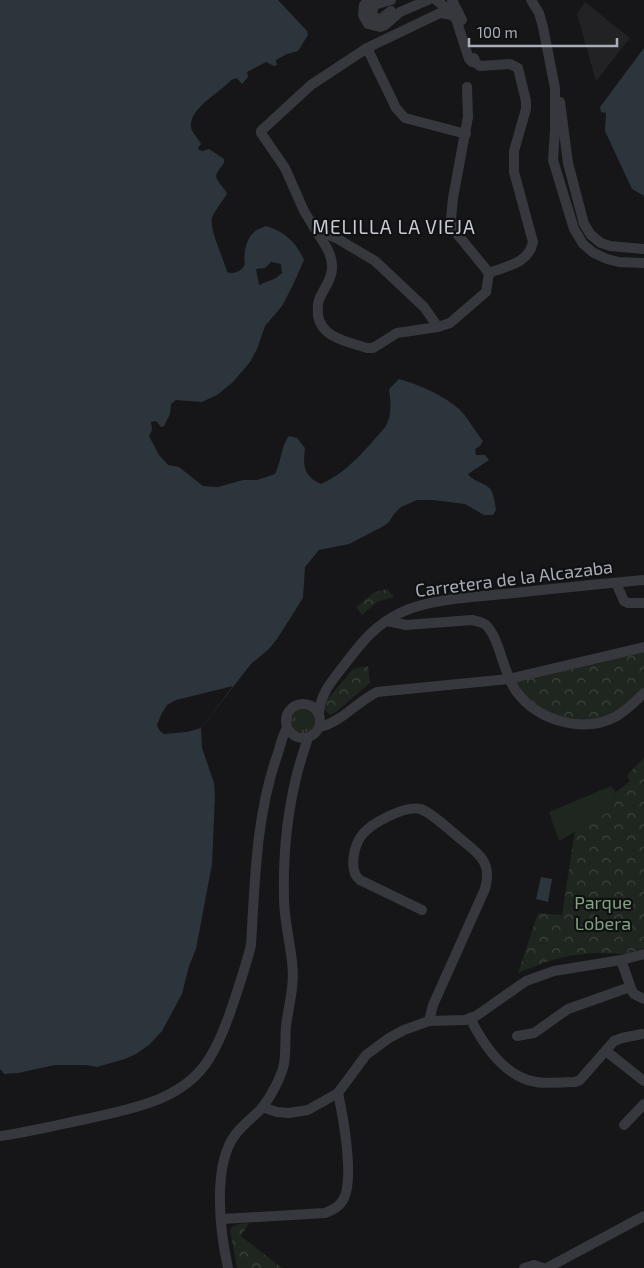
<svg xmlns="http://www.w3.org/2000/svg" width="644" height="1268" font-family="'Exo 2',sans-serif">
<defs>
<pattern id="grass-tufts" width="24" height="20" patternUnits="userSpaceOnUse" patternTransform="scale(1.25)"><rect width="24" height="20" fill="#1e261f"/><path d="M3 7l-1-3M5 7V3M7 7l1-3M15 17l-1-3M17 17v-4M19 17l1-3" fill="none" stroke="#3c433d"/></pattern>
<pattern id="park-crowns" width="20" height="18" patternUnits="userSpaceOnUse" patternTransform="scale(1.25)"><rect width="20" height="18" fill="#1e261f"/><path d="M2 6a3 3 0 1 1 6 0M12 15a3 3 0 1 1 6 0" fill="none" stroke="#3c433d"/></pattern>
</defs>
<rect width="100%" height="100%" fill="#161618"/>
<!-- built -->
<polygon fill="#222225" points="585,2 630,38 596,81 577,14"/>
<!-- grass -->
<circle fill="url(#grass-tufts)" cx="303" cy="721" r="12"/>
<!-- park -->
<g fill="url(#park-crowns)">
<polygon points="387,589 394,597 377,602 362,615 356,607 375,592"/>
<polygon points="644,647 644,693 638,699 595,724 547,716 509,679"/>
<polygon points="368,666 370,683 336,712 332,714 329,714 325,710 326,701 353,669"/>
<polygon points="644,758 644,948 626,954 593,953 569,956 546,962 518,973 538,913 562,915 575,831 611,810 616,792 630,781 627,775"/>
<path d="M249,1223L241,1236L282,1268H237L230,1230C234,1223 241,1224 249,1223Z"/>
</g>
<!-- pitch -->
<polygon fill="#1e261f" points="611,786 616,792 611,810 559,841 549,812"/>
<!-- water -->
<g fill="#2c353c" fill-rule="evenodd">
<path d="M0,0H278L307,31L308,35L298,51L287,54L276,60L277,65L274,66L266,62L247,72L248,77L242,84L237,78L231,80C220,93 189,108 191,127C192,133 198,138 201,144L198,148L199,150L203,151L209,149L224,159V163C222,166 219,169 217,173C213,180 225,187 227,194C222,202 215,210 212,218C209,229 224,259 227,272C234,275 242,271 245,264C243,255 246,239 254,232C257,229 262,228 266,226C284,231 297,243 304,260L293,285L282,306L265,326L257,349L250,362L233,382L217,395L202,402L176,400L171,404L170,414L164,426L161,427L156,421L151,422L152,430L149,436L159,455L168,465L179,467L203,486L218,487L243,480H257L275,474C281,463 281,446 289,436L297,438L305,448C303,465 303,476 321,484C348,472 367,448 386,426C392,414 391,403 389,389L399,379C420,385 443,395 459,409C467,416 476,433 483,441L480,446L475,449L476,455H485L489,460L468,474C473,482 485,482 491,490C494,495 495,504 496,510L493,515H484L465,504L433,500H417L401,507L394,514L389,522L382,527L349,544L319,550L305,567L303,598L277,639L269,649L251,664L201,728L202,748L214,783L215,797L212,864L196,949L189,966L182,994L162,1031L149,1045L136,1054L125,1059L97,1067L86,1065H55L18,1073L4,1074L0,1069ZM271,262L281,264L282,273L276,278L259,285L256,269L265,268Z"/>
<polygon points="644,48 644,196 632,189 605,131 606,113 601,112 600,107"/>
<polygon points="541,877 552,879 548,902 536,899"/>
</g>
<!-- pier -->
<polygon fill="#161618" points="233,686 201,728 187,732 164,734 159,730 157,725 162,713 167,705 176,700"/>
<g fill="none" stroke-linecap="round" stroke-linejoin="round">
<!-- minor -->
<g stroke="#37383d" stroke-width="10">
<polyline points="369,0 364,5 363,15 368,24 380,27 385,25 400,12 428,0"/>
<polyline points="391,0 374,5 372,13 375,18 381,19 391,11"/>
<polyline points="436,0 455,14"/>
<polyline points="452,0 462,20"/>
<polyline points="531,0 539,13 543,27 555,88 555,130 553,160 574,229 583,244 594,253 607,259 619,262 644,263"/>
<polyline points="367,48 396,108 405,118 466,134"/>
<path d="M474,58L476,63L480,66L510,64L518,68L526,101V109L514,151V172L533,242C529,263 507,266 489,273"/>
<polyline points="467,87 468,117 453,198 451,219 454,230 489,273"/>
<polyline points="560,102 568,163 584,224 591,235 601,243 610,246 644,249"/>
<path d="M315,229C322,241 333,253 332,268C332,280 323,289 319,300C317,305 318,310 318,315C321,338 349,342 367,348H373L397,333L438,327L450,323L486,292L489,273"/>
<polyline points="438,327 424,307 375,261 338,239 315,229 304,211 285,168 261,133 261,131 311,85 367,48 440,13 452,15 456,19 469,59 472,62 476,63"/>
<polyline points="616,583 624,601 628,603 644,603"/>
<path d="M387,621L406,625L472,620C477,621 482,622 486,625C500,639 503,673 516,691C537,720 582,734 615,717C626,711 635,702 644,693"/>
<circle cx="303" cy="721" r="17"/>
<path d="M319,714C320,693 333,680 345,664C361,643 375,625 400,613C428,599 472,597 504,594C551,589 597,584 644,580"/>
<path d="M320,727C341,722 357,702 377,692L509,679L644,647"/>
<path d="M422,910L360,880C348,871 354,845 362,835C371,823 406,805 420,809C430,811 454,834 463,841C481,855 492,864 485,889L433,1005L429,1021"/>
<polyline points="621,960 632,991 634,994 644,999"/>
<path d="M470,1018C483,1044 504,1077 536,1082C548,1084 562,1082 575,1082L580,1080L614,1041L622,1038L642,1034"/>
<polyline points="517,1036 534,1033 568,1009 630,987"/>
<polyline points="606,1051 644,1081"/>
<polyline points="262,1107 277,1112 289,1113 308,1110 338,1093 366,1055 389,1038 404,1030 429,1021 465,1020 476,1016 526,981 554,971 621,960 644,954"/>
<polyline points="624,1125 644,1104"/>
<path d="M0,1136C29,1132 57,1125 86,1119C130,1109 183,1101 209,1059C219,1043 226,1025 232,1007C239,986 246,966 251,945C255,880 256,814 278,753C281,744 282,736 287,728"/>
<path d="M222,1219L325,1213C333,1210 339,1207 343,1200C355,1181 343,1116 338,1093"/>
<path d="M228,1268C220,1232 212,1166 235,1135C243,1124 254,1117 262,1108C271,1096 281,1078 284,1064C286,1051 285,1039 286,1026C289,1004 295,984 292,962C290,941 284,920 284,898C283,857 287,814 297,774C300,762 304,750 308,738"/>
<polyline points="524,1268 534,1265 543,1268"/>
<polyline points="547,1268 644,1216"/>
</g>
</g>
<g text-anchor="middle" stroke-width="4.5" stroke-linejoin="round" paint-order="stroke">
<!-- street labels -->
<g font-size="18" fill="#a8adb8" stroke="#111113">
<text transform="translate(514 579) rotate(-7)" y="6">Carretera de la Alcazaba</text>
</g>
<!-- park labels -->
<g font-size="18" fill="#7fa381" stroke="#111113">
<text x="603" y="909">Parque<tspan x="603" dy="21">Lobera</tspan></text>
</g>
<!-- neighbourhood labels -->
<g font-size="19" letter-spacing="1" fill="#c9ccd4" stroke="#111113">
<text x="394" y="234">MELILLA LA VIEJA</text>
</g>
</g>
<!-- scale -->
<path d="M469 38v8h148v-8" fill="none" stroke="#a8adb8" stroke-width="2.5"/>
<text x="477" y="38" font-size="15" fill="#a8adb8" stroke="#111113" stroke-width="4" paint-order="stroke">100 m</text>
</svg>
